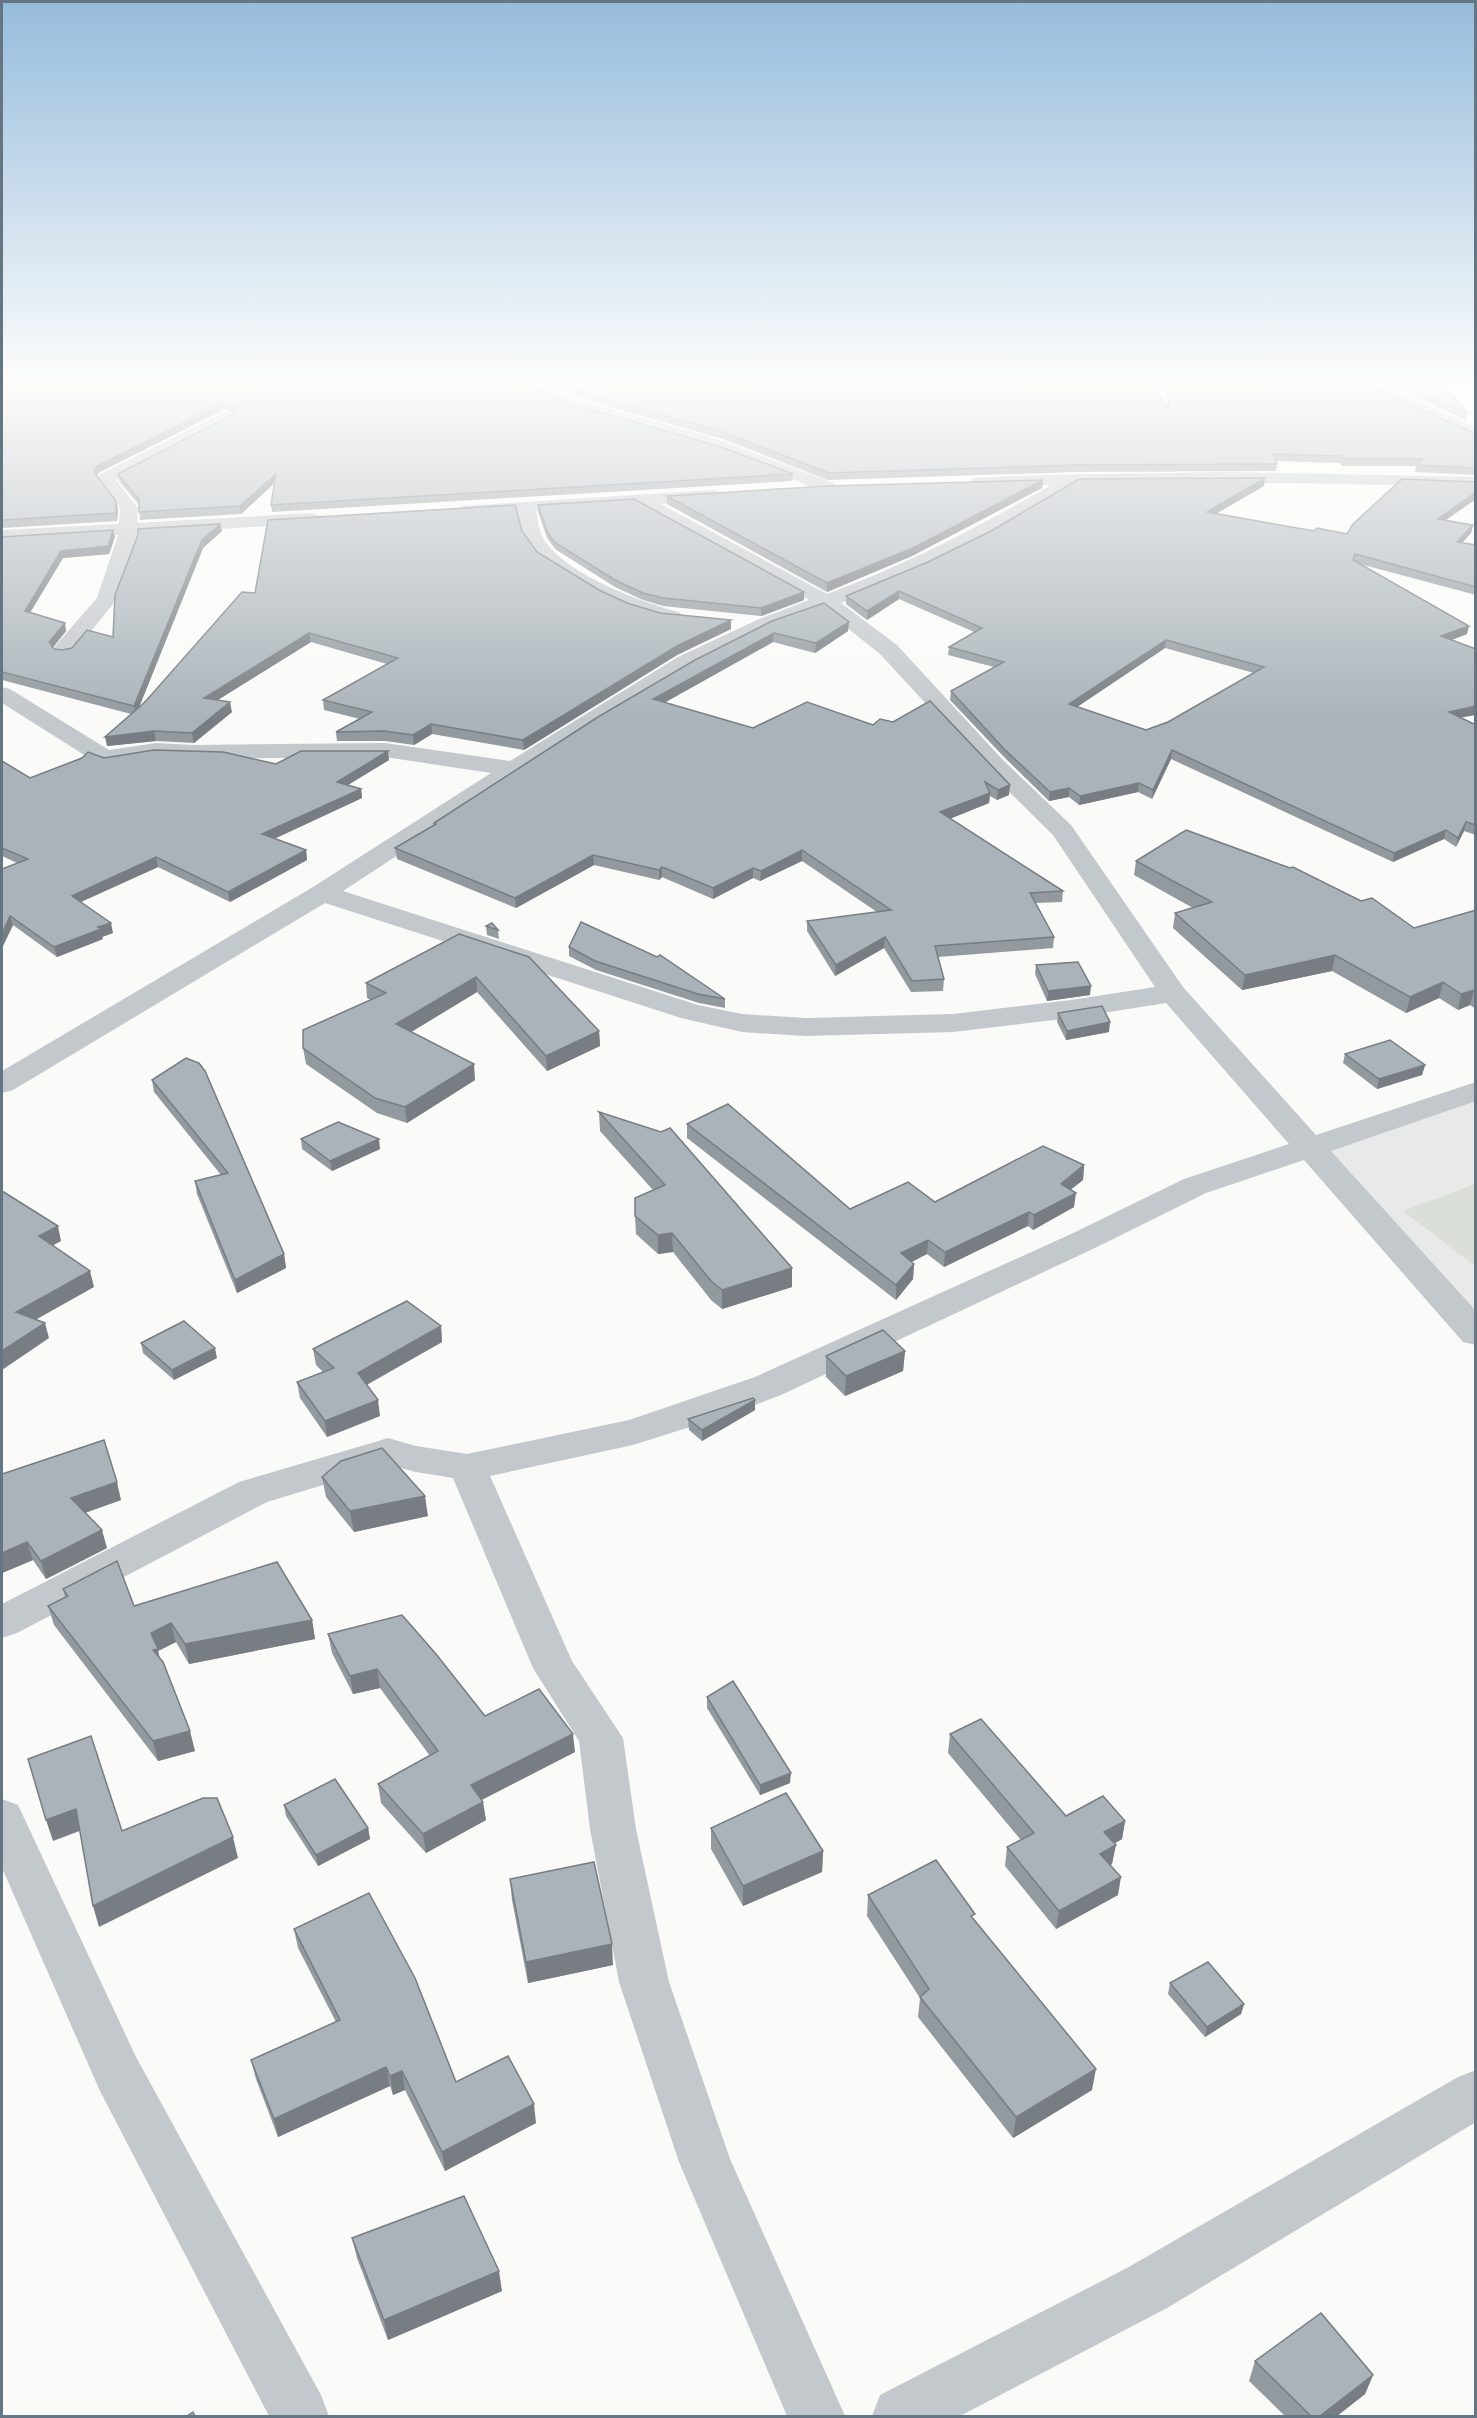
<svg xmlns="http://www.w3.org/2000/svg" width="1477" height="2418" font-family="Overpass,sans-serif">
<rect width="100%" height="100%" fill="#fafaf8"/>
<!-- built -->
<polygon fill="#e8e9e9" points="1475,1090 1475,1334 1307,1146"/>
<!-- green -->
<polygon fill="#dadfd7" points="1475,1184 1476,1184 1475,1266 1403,1211"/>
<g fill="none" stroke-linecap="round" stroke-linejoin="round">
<!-- minor -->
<g fill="#c3c8cc" fill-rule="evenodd">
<polygon points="510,382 532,382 592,404 709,436 834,483 837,487 834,491 822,491 713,449 580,411 512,385"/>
<polygon points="1355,382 1376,382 1476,427 1476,439 1357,385"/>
<polygon points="226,411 234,416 232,420 116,480 138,508 137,523 311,513 318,515 320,519 318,523 137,534 137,542 117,599 72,655 64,656 56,655 53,650 56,645 97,598 118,535 2,542 2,530 119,524 120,508 97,478 100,474"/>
<path d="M1228,472L1476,477V487L1290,483L1077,485L989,537L927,568L841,603L897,645L1002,759L1071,825L1183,987L1316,1135L1476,1082V1101L1331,1151L1476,1311V1345L1463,1342L1304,1160L1206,1193L1095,1248L781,1395L731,1414L633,1445L490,1476L572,1661L623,1738L636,1829L669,1982L730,2159L845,2416H787L679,2162L619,1982L590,1829L579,1741L533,1668L453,1478L416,1472L389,1465L267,1502L17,1633L2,1638V1604L239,1482L375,1442L388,1438L416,1446L467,1454L629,1420L755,1377L1071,1234L1184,1179L1289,1144L1166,1003L1071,1018L953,1032L806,1036L742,1032L681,1018L325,903L13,1090L2,1093V1071L313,887L491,773L385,757L194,759L156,757L105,765L97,763L2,703V687L10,689L109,750L156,743L194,745L385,743L510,761L678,657L757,620L809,600L637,505L536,511C538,520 539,530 543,538C564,574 641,602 679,612L682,616L679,620C643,629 552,576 530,547C522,537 520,525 517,513L470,516L463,514L461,510L463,506L712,490L718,491L721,495L718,499L661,504L827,594C906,565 978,527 1051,485L979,487L973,486L970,482L973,478L1041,475ZM824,609L881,655L986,769L1053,835L1155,987L1071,1000L953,1014L806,1018L742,1014L698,1005L343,891L597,725L694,667L771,628Z"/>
<polygon points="2,1799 18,1805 136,2057 321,2395 329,2416 269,2416 100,2091 2,1868"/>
<polygon points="1476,2070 1476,2122 1167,2308 960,2416 872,2416 880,2395 1127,2268 1458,2077"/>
</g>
</g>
<!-- wall -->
<g fill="#929a9f" fill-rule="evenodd">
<polygon points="2,382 579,406 793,474 792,481 272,512 271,505 274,483 241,514 140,520 139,505 119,481 118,474 232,415 233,414 225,409 98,473 97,476 118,509 117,521 2,528"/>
<polygon points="539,382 1150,382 1168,406 1167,382 1361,382 1476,434 1476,475 1415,472 1416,466 1342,466 1340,463 1277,461 1277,464 1276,471 1075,472 828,480 723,439 593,402"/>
<polygon points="1382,382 1439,382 1468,413 1466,420"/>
<polygon points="1043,480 1042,488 912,556 827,592 667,504 667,496"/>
<path d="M1476,482V499L1445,520L1473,525L1471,533L1462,543L1476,545V595L1360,564L1467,634L1451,640L1461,718L1476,725V835L1464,831L1456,847L1444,839L1393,862L1171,759L1152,799L1138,792L1079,805L1069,797L1049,801L1004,757L950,700L951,691L994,667L948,655L949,647L974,632L899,599L867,620L846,604V596L1264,486L1216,514L1314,531L1347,534ZM1165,648L1254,673L1168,722L1146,730L1077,707Z"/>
<polygon points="538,505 804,592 804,600 761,616 663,606 643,600 615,587 555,549 547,538 538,512"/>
<polygon points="220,524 222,531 203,548 139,707 255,593 522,531 537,552 599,590 627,603 660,613 731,629 677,655 524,750 432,734 414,745 385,741 337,741 336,732 360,719 324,710 323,700 387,664 311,642 217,700 232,712 194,743 156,741 107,746 131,714 2,680 2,537 113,530 115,537 109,554 63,558 30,613 66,631 53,647 54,649 62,650 113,637"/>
<polygon points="772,621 848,631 815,653 773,642 664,703 753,728 873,725 1009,795 997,800 990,796 989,803 950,819 1063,891 1062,902 1036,903 1054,937 1053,948 938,957 944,979 943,991 911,992 884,948 835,976 807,931 807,921 877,912 802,861 760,881 753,878 713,899 662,877 659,880 594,865 516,908 397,859 395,848 434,825 434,823"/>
<polygon points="104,758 276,764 389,760 348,785 361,789 362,798 274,839 306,850 307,860 230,902 158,867 81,902 113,933 102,937 103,939 57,957 13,925 2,948 17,863 2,856 2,761 30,778"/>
<polygon points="1136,861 1414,928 1476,910 1476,1009 1470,1005 1458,1010 1439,998 1406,1013 1332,971 1242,990 1173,928 1175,913 1193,908 1134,875"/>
<polygon points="486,926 498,930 499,939 487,935"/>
<polygon points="459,934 599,1031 600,1046 547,1071 477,992 411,1032 475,1080 407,1123 377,1113 306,1064 303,1048 371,1000 367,998 366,983"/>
<polygon points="569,947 725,999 725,1008 699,1003 596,970 569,956"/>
<polygon points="1036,965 1090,995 1047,1001 1035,974"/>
<polygon points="1058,1013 1109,1032 1066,1040 1057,1022"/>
<polygon points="1345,1054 1425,1065 1422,1075 1377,1089 1343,1063"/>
<polygon points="186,1058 284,1254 286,1268 237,1293 197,1194 195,1181 221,1175 154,1092 152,1080"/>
<polygon points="599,1112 792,1268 792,1287 722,1309 711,1300 673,1252 658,1254 636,1234 635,1216 653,1190 600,1131"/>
<polygon points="687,1124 850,1209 935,1202 1084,1165 1083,1180 1070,1190 1074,1207 1033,1230 1028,1226 944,1267 927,1254 911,1262 914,1264 913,1279 896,1300 687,1138"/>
<polygon points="301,1139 380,1149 332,1171 302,1149"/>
<polygon points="441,1326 442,1342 367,1385 380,1416 327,1437 300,1398 297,1382 323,1372 316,1365 313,1349"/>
<polygon points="141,1343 217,1358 174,1380 143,1353"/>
<polygon points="905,1351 903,1371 845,1396 826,1377 826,1356"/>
<polygon points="755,1400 755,1410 702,1441 689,1430 688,1419"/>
<polygon points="2,1474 121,1500 85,1513 107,1548 46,1579 33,1560 2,1573"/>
<polygon points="322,1477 428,1516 354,1532 326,1497"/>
<polygon points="63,1589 134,1606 312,1620 315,1639 189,1664 176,1642 158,1651 160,1659 195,1751 158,1761 54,1625 48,1606 65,1597"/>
<polygon points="328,1634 485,1716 575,1752 482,1800 486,1820 426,1853 381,1803 378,1784 430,1756 380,1688 353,1694 332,1653"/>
<polygon points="707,1697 790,1783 760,1795 707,1708"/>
<polygon points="950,1734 1066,1816 1125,1821 1122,1839 1114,1844 1112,1864 1110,1865 1118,1895 1056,1929 1005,1866 1007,1847 1021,1840 948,1753"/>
<polygon points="284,1805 368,1828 370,1839 318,1866 286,1816"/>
<polygon points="711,1828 823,1851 822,1872 743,1906 711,1849"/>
<polygon points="510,1879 613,1965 528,1983 512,1900"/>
<polygon points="868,1895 974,1920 1092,2090 1013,2138 918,2017 920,1998 867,1916"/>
<polygon points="294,1929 456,2082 536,2123 445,2171 405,2090 393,2095 390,2086 278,2137 256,2079 251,2060 336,2022 298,1948"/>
<polygon points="1170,1983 1244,2004 1241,2014 1205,2037 1168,1994"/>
<polygon points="352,2238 502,2291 388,2340 357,2258"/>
<polygon points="1255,2361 1373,2375 1365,2394 1337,2416 1285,2416 1249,2381"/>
</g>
<!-- shaded-wall -->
<g fill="#777d82">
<polygon points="224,402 225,409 98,473 95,479 94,472 97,466"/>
<polygon points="276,474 277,481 241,514 240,506"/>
<polygon points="1265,478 1264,486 1206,519 1207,512"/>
<polygon points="1043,480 1042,488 912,556 827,592 827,583"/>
<polygon points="1476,492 1476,499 1436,527 1438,519"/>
<polygon points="116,501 118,509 117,521 116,513"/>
<polygon points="220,524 222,531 203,548 136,715 134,706 202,540"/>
<polygon points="1473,525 1471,533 1456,549 1457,542"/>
<polygon points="113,530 115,537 109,554 63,558 26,619 25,611 61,551"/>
<polygon points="899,591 899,599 867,620 867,611"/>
<polygon points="804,592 804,600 761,616 761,608"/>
<polygon points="731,620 731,629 677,655 524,750 523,740 677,646"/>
<polygon points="849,622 848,631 815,653 816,643"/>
<polygon points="65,623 66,631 51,650 49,642"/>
<polygon points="1469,626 1467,634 1439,645 1441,636"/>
<polygon points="309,633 311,642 205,708 204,698"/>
<polygon points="774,633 773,642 653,709 653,699"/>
<polygon points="1166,640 1165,648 1068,713 1069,704"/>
<polygon points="230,702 232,712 194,743 192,733"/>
<polygon points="1476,706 1476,715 1447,720 1449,712"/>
<polygon points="431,724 432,734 414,745 413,735"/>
<polygon points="154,731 156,741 107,746 105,737"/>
<polygon points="1172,750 1171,759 1152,799 1153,790"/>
<polygon points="388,751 389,760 338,791 337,782"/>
<polygon points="1139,783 1138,792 1079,805 1080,796"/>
<polygon points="1010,785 1009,795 997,800 998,790"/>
<polygon points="1069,788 1069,797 1049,801 1050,792"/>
<polygon points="361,789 362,798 263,844 262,834"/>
<polygon points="990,793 989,803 939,823 940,812"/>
<polygon points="1466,822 1464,831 1456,847 1458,838"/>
<polygon points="1446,830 1444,839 1393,862 1394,853"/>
<polygon points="306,850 307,860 230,902 228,892"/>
<polygon points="802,850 802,861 760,881 761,871"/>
<polygon points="593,855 594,865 516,908 515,898"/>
<polygon points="156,857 158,867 74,905 72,896"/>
<polygon points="662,867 662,877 659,880 659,870"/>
<polygon points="753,868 753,878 713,899 713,888"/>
<polygon points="10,916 13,925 2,948 2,934"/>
<polygon points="111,923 113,933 102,937 103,939 57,957 54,947 98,927"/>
<polygon points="885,937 884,948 835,976 836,965"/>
<polygon points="1335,955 1332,971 1242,990 1245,975"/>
<polygon points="476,977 477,992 398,1040 396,1024"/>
<polygon points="1443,982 1439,998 1406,1013 1410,997"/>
<polygon points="1091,986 1090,995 1047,1001 1048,991"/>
<polygon points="1474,990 1470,1005 1458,1010 1461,994"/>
<polygon points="1110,1022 1109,1032 1066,1040 1067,1031"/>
<polygon points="599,1031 600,1046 547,1071 546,1056"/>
<polygon points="474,1064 475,1080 407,1123 405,1107"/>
<polygon points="1425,1065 1422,1075 1377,1089 1379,1079"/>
<polygon points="379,1139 380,1149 332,1171 330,1161"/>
<polygon points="1084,1165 1083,1180 1060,1198 1061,1184"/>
<polygon points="1076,1193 1074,1207 1033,1230 1034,1215"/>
<polygon points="1029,1212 1028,1226 944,1267 945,1252"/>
<polygon points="58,1226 61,1241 43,1251 39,1236"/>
<polygon points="672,1233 673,1252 658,1254 658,1235"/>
<polygon points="928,1240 927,1254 900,1268 901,1253"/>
<polygon points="284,1254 286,1268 237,1293 235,1280"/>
<polygon points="914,1264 913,1279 896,1300 896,1285"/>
<polygon points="792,1268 792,1287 722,1309 722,1290"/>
<polygon points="90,1271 94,1287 21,1328 16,1312"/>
<polygon points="45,1323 49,1338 2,1370 2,1351"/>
<polygon points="441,1326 442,1342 360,1388 358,1373"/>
<polygon points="215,1348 217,1358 174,1380 172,1370"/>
<polygon points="905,1351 903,1371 845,1396 846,1376"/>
<polygon points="378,1400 380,1416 327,1437 325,1421"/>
<polygon points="755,1400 755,1410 702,1441 702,1430"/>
<polygon points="117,1482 121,1500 76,1516 71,1498"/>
<polygon points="425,1496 428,1516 354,1532 350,1511"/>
<polygon points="102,1530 107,1548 46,1579 41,1561"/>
<polygon points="27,1542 33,1560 2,1573 2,1553"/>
<polygon points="312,1620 315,1639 189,1664 185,1644"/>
<polygon points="171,1623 176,1642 158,1651 162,1669 153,1650 151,1633"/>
<polygon points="377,1669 380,1688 353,1694 350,1676"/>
<polygon points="190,1731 195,1751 158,1761 153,1741"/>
<polygon points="573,1734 575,1752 473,1804 471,1785"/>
<polygon points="791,1773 790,1783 760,1795 760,1785"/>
<polygon points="483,1802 486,1820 426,1853 423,1834"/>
<polygon points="76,1809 82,1830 53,1841 46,1820"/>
<polygon points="1125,1821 1122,1839 1101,1851 1104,1832"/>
<polygon points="368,1828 370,1839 318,1866 316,1855"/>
<polygon points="233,1837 238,1858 99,1927 93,1906"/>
<polygon points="1116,1845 1112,1864 1097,1872 1100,1854"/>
<polygon points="823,1851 822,1872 743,1906 743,1886"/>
<polygon points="1121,1877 1118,1895 1056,1929 1059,1911"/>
<polygon points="612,1944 613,1965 528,1983 526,1962"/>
<polygon points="1244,2004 1241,2014 1205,2037 1207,2027"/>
<polygon points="386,2067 390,2086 278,2137 274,2119"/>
<polygon points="1096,2069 1092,2090 1013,2138 1016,2117"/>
<polygon points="402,2071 405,2090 393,2095 390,2076"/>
<polygon points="534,2104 536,2123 445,2171 442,2152"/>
<polygon points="499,2271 502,2291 388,2340 384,2320"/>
<polygon points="1373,2375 1365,2394 1337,2416 1320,2416"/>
</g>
<!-- building -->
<g fill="#aab3b9" stroke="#777d82" stroke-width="1.5" fill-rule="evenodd">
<polygon points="2,382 515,382 579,406 724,448 793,474 271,505 276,474 240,506 139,512 139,499 118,474 232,415 235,409 224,402 97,466 94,472 116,501 116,513 2,520"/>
<polygon points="556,382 1150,382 1169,408 1168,382 1361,382 1476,434 1476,468 1416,465 1423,459 1343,459 1341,456 1274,454 1277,464 1076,465 829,473 723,432 592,395"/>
<polygon points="1397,382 1439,382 1468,413"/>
<path d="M1265,478L1207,512L1314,531L1317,528L1347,534L1353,524L1402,479L1476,482V492L1438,519L1473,525L1457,542L1476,545V587L1355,554L1353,560L1469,626L1441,636L1476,649V706L1449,712L1476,725V825L1466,822L1458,838L1446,830L1394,853L1172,750L1153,790L1139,783L1080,796L1069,788L1050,792L1004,749L951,691L1004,662L949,647L982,628L899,591L867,611L846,596L928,562L991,531L1079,479ZM1166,640L1264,667L1168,722L1146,730L1069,704Z"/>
<polygon points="1043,480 913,548 827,583 667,496 828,486"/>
<polygon points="634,499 804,592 761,608 663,598 643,593 615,580 554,542 547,531 538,505"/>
<polygon points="515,505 522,531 537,552 599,590 627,603 660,613 731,620 677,646 523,740 431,724 413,735 384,731 336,732 372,712 323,700 398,658 309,633 204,698 230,702 192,733 154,731 105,737 145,702 242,592 255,593 268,520"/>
<polygon points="220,524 202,540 134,706 2,672 2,537 113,530 108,546 61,551 25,611 65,623 49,642 54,649 62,650 72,648 87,630 113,637 115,595 138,535 138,529"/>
<polygon points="824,603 849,622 816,643 774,633 653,699 753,728 807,702 873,725 880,719 893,722 930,701 1010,785 998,790 985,782 990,793 940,812 1063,891 1030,893 1054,937 935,946 944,979 912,981 885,937 836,965 807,921 891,910 802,850 761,871 753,868 713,888 662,867 659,870 593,855 515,898 395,848 436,824 434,823 598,717 695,660 772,621"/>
<polygon points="154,750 223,752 276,764 301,751 388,751 337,782 361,789 262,834 306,850 228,892 156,857 72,896 111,923 98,927 101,929 54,947 10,916 2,934 2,869 28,859 2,848 2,761 30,778 82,758 88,752 104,758"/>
<polygon points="1186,830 1290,868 1293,867 1361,901 1372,898 1414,928 1476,910 1476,991 1474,990 1461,994 1443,982 1410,997 1335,955 1245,975 1175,913 1212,902 1136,861"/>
<polygon points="581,922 657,957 660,955 725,999 698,994 595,961 569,947"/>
<polygon points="492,923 498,930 486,926"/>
<polygon points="459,934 529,957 599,1031 546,1056 476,977 396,1024 474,1064 405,1107 375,1098 303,1048 303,1030 386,993 366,983"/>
<polygon points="1078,962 1091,986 1048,991 1036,965"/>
<polygon points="1102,1006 1110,1022 1067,1031 1058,1013"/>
<polygon points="1390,1040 1425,1065 1379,1079 1345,1054"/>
<polygon points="186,1058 199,1063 205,1071 284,1254 235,1280 195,1181 228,1173 152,1080"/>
<polygon points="728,1104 850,1209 908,1182 935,1202 1043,1146 1084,1165 1061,1184 1076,1193 1034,1215 1029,1212 945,1252 928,1240 901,1253 914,1264 896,1285 687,1124"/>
<polygon points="599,1112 661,1132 670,1128 792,1268 722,1290 711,1281 672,1233 658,1235 635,1216 635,1198 665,1185"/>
<polygon points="338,1122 379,1139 330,1161 301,1139"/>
<polygon points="2,1191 58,1226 39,1236 90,1271 16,1312 45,1323 2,1351"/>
<polygon points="407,1301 441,1326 358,1373 378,1400 325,1421 297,1382 334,1368 313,1349"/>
<polygon points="184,1321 215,1348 172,1370 141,1343"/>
<polygon points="883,1330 905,1351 846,1376 826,1356"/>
<polygon points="753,1398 755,1400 702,1430 688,1419"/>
<polygon points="104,1440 117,1482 71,1498 102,1530 41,1561 27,1542 2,1553 2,1474"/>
<polygon points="382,1448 425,1496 350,1511 322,1477 341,1461"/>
<polygon points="117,1561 134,1606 277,1562 312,1620 185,1644 171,1623 151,1633 158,1649 153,1650 163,1662 190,1731 153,1741 48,1606 68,1596 63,1589"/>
<polygon points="402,1615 436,1654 485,1716 539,1689 573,1734 471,1785 483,1802 423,1834 378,1784 438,1751 377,1669 350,1676 328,1634"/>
<polygon points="733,1681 791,1773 760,1785 707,1697"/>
<polygon points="981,1719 1066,1816 1103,1796 1125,1821 1104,1832 1116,1845 1100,1854 1121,1877 1059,1911 1007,1847 1034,1833 950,1734"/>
<polygon points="91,1736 122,1831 203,1798 217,1798 233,1837 93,1906 76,1809 46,1820 28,1759"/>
<polygon points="335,1779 368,1828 316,1855 284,1805"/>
<polygon points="786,1793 823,1851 743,1886 711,1828"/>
<polygon points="936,1860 975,1914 971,1916 1096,2069 1016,2117 920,1997 929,1989 868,1895"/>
<polygon points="594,1862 612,1944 526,1962 510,1879"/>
<polygon points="369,1893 415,1978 456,2082 508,2056 534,2104 442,2152 402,2071 390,2076 386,2067 274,2119 251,2060 340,2020 294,1929"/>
<polygon points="1208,1962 1244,2004 1207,2027 1170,1983"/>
<polygon points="464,2196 499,2271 384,2320 352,2238"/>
<polygon points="1321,2313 1373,2375 1320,2416 1311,2416 1255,2361"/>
<polygon points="193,2412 195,2416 187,2416"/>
</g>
<!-- sky -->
<linearGradient id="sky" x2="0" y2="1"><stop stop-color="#96bcdc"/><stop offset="0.53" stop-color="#fdfdfc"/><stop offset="1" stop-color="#fdfdfc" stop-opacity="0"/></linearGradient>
<rect width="1477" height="721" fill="url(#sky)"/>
<!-- border -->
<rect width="1477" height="2418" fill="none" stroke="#657683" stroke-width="6"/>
</svg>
